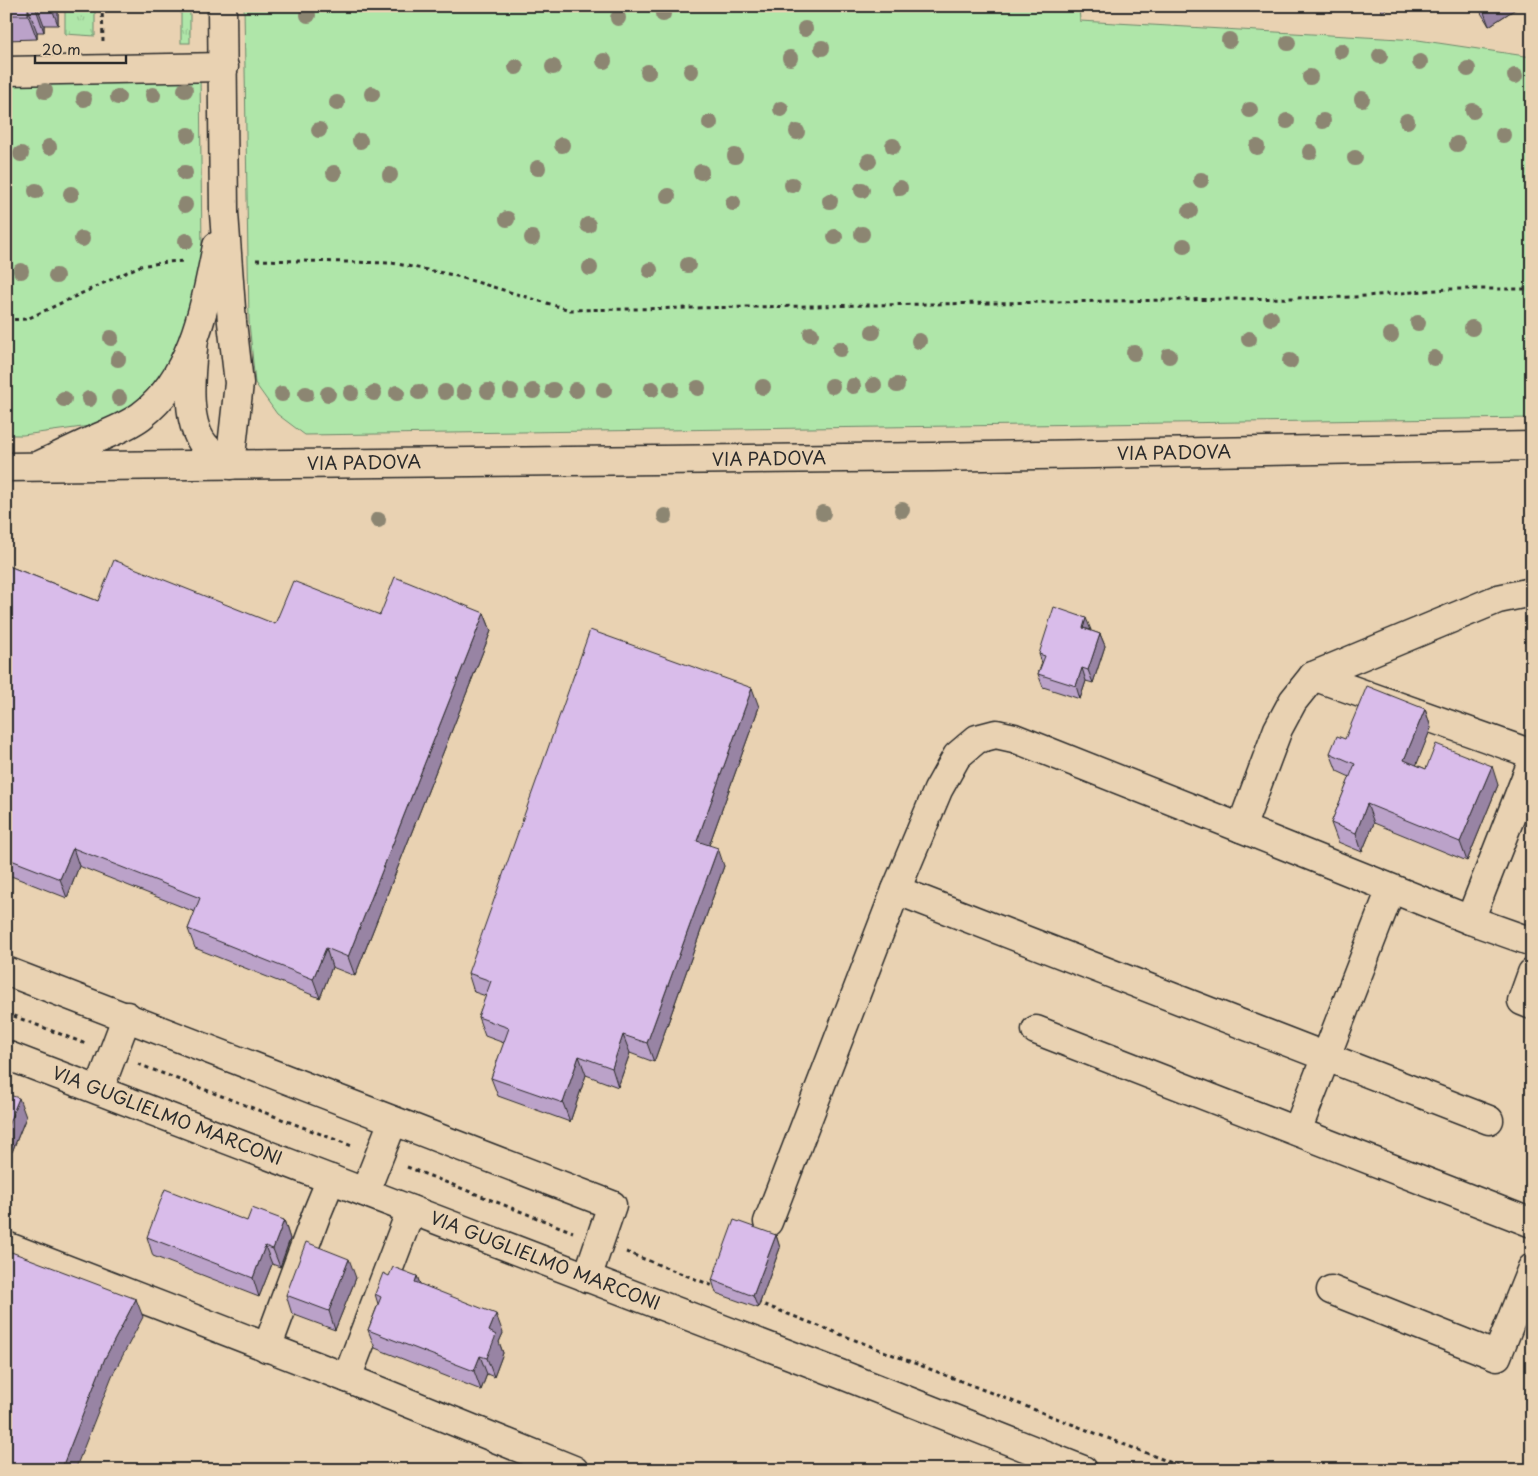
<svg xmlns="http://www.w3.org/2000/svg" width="1538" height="1476" font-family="'Playpen Sans',sans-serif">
<defs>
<pattern id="grass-tufts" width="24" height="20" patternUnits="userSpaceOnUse" patternTransform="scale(1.25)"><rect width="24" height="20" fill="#afe6a9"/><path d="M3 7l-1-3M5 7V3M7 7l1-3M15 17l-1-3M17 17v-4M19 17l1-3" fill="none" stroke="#97c592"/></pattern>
</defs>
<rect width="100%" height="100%" fill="#e9d2b2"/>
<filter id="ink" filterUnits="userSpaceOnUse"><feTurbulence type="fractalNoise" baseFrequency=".02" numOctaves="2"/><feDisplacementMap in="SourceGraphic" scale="10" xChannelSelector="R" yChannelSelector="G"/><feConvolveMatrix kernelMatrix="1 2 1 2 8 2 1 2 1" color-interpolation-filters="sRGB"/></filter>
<g filter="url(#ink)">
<!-- grass -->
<g fill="url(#grass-tufts)" stroke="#6d886a">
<polygon points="65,6 95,6 95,36 65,34"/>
<rect x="181" y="6" width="9" height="37"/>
</g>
<!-- park -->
<g fill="#afe6a9" stroke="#6d886a">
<polygon points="244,6 1079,6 1080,21 1418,40 1532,57 1532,418 305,435 277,414 255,383 249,322"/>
<polygon points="200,75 202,249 193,315 162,375 127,414 90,426 23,435 6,435 6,79"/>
</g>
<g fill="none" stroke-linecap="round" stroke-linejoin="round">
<defs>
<g id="minor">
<polyline points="6,71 224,67"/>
<path d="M194,339C191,369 183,426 208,449C214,455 223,460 230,465L239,383L232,322L224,213L222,6"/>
<path d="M38,466C59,456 80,446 100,437C114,431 129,425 141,416C193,377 205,305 217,246"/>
<polyline points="1532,592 1498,599 1313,676 1293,701 1278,729 1241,828 1470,920 1532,942"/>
<polyline points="1313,676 1532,754"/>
<polyline points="896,890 1489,1120"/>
<polyline points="1470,920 1532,762"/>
<polyline points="6,971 612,1205 587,1278"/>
<polyline points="1532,973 1522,1001 1532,1005"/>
<polyline points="1036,1030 1532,1223"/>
<polyline points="99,1090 127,1016"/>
<polyline points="1297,1131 1391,889"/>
<polyline points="365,1192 393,1121"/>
<polyline points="768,1222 896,890 938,790 957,756 977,739 996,734 1014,738 1241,828"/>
<polyline points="6,1246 347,1378 574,1470"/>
<polyline points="1331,1290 1497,1356 1532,1268"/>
<polyline points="267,1348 317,1213 331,1179"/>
<polyline points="347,1378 411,1210"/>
</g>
<g id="major">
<polyline points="6,467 933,457 1532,446"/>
<polyline points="6,1055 840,1374 1083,1470"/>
</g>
</defs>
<!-- minor casing -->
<use href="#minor" stroke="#2b2b2b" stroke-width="31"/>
<!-- major casing -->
<use href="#major" stroke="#2b2b2b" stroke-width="31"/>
<!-- path -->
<g stroke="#2b2b2b" stroke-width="3" stroke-dasharray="4 4" stroke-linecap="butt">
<polyline points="102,6 103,41"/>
<polyline points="256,260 392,263 453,275 570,310 1354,297 1448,289 1532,289"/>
<polyline points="6,320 27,319 140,266 167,262 185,261"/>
<polyline points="6,1013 86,1044"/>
<polyline points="138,1064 352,1146"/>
<polyline points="407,1167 573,1232"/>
<polyline points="626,1252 716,1287"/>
<polyline points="757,1302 1190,1470"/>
</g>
<!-- minor -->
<use href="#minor" stroke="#e9d2b2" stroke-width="28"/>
<!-- major -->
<use href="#major" stroke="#e9d2b2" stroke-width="28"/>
</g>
<!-- trees -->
<g fill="#8c8672">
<circle cx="663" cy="14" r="8"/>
<circle cx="308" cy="15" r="8"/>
<circle cx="618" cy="18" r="8"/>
<circle cx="805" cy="29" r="8"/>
<circle cx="1229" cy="40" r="8"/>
<circle cx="1288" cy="43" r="8"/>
<circle cx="822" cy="48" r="8"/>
<circle cx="1341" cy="51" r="8"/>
<circle cx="1380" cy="56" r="8"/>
<circle cx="790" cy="58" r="8"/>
<circle cx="604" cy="61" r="8"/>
<circle cx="1420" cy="62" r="8"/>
<circle cx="516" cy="67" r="8"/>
<circle cx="553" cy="67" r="8"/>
<circle cx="1468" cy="69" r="8"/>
<circle cx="691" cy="71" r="8"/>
<circle cx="648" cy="72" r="8"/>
<circle cx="1515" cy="76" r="8"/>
<circle cx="1310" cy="77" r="8"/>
<circle cx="185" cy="90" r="8"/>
<circle cx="45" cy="91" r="8"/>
<circle cx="372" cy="94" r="8"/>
<circle cx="153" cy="95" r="8"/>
<circle cx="118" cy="97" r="8"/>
<circle cx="84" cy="99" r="8"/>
<circle cx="1362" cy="99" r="8"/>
<circle cx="337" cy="103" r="8"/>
<circle cx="781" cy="109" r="8"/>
<circle cx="1250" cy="110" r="8"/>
<circle cx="1473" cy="111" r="8"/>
<circle cx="1287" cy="121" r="8"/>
<circle cx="1323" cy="121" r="8"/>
<circle cx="1407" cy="121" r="8"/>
<circle cx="710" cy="123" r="8"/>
<circle cx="319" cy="130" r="8"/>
<circle cx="797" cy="132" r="8"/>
<circle cx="188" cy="135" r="8"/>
<circle cx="1503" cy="135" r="8"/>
<circle cx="360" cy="141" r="8"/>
<circle cx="1457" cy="144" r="8"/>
<circle cx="562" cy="145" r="8"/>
<circle cx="893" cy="146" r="8"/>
<circle cx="49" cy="147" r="8"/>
<circle cx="1257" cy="147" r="8"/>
<circle cx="1310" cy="152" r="8"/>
<circle cx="21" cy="154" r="8"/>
<circle cx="735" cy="156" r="8"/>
<circle cx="1355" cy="158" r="8"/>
<circle cx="869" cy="161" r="8"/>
<circle cx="538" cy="168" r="8"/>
<circle cx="701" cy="172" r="8"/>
<circle cx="185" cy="173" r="8"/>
<circle cx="334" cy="173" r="8"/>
<circle cx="390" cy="175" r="8"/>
<circle cx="1201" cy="180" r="8"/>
<circle cx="792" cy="185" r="8"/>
<circle cx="900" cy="188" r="8"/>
<circle cx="862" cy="190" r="8"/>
<circle cx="36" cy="191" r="8"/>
<circle cx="71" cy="194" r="8"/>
<circle cx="668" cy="196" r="8"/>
<circle cx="830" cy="201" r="8"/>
<circle cx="733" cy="203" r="8"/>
<circle cx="185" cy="205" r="8"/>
<circle cx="1190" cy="211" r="8"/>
<circle cx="507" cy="219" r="8"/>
<circle cx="588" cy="225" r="8"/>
<circle cx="862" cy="234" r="8"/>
<circle cx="835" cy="237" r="8"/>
<circle cx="532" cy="238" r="8"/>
<circle cx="82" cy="239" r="8"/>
<circle cx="186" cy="241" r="8"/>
<circle cx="1184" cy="246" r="8"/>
<circle cx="688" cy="265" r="8"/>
<circle cx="590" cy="268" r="8"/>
<circle cx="650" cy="270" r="8"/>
<circle cx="21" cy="271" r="8"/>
<circle cx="56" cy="276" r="8"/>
<circle cx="1271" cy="318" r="8"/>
<circle cx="1418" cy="323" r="8"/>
<circle cx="1472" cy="328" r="8"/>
<circle cx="873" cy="332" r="8"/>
<circle cx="811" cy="334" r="8"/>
<circle cx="1391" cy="335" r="8"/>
<circle cx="111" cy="338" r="8"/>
<circle cx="1249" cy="339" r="8"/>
<circle cx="919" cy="341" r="8"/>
<circle cx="840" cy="349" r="8"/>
<circle cx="1134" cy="353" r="8"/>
<circle cx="1169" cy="356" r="8"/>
<circle cx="1434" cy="358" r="8"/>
<circle cx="118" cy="359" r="8"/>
<circle cx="1290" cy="361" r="8"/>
<circle cx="874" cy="385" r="8"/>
<circle cx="897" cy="385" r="8"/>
<circle cx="832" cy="386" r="8"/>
<circle cx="853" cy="386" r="8"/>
<circle cx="763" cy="387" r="8"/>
<circle cx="698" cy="388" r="8"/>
<circle cx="652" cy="389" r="8"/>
<circle cx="671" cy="389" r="8"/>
<circle cx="553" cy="390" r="8"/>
<circle cx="576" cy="390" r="8"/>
<circle cx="604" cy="390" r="8"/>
<circle cx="488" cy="391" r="8"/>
<circle cx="511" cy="391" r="8"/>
<circle cx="533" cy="391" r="8"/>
<circle cx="419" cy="392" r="8"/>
<circle cx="445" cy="392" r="8"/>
<circle cx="464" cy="392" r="8"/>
<circle cx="351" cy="393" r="8"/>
<circle cx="374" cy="393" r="8"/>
<circle cx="397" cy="393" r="8"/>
<circle cx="282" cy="394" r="8"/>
<circle cx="306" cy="394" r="8"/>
<circle cx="328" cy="394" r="8"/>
<circle cx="119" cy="398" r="8"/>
<circle cx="64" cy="399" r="8"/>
<circle cx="89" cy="399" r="8"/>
<circle cx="902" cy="510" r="8"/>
<circle cx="823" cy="513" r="8"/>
<circle cx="665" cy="516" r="8"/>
<circle cx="378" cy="520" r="8"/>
</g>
<!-- wall -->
<g fill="#bba2c9" stroke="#2b2b2b">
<polygon points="6,6 58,6 58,25 44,25 44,32 37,32 37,39 6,40"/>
<polygon points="1477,6 1520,6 1489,26"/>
<polygon points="6,565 98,601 275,624 380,615 484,613 491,631 355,976 332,967 320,998 195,948 188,929 195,912 79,866 67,898 6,874"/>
<polygon points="1091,631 1100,634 1105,646 1093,683 1086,681 1080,699 1043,687 1038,674 1042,663 1039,654"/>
<polygon points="759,707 709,845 724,866 654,1062 630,1053 618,1087 586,1075 570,1122 498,1096 491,1078 504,1043 485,1036 478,1017 486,996 474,992 468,973"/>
<polygon points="1425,709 1431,728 1416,765 1426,769 1498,785 1467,861 1374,823 1362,852 1338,842 1331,823 1350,777 1337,771 1330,753 1345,739"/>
<polygon points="6,1094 26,1117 12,1152 6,1150"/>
<polygon points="284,1220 290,1239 280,1267 272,1264 259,1297 153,1256 147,1237 247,1221"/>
<polygon points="776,1235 780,1248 758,1308 716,1293 712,1280"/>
<polygon points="389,1276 417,1276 420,1284 503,1333 499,1342 503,1353 494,1377 487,1374 481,1390 375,1348 368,1330 378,1304 375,1294"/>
<polygon points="356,1278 335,1330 292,1314 286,1295"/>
</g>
<!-- shaded-wall -->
<g fill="#9884a4" stroke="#2b2b2b">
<polygon points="35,6 37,6 44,25 44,32"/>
<polygon points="51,6 58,6 58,25"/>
<polygon points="1328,6 1340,6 1330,12"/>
<polygon points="1380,6 1391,6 1382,12"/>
<polygon points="1484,6 1520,6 1489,26 1482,7"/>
<polygon points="28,8 37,32 37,39 28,15"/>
<polygon points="484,613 491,631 355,976 348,957"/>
<polygon points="1086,618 1091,630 1083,628"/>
<polygon points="1100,634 1105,646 1093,683 1088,670"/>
<polygon points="1082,668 1086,681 1080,699 1076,686"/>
<polygon points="752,688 759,707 704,859 697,841"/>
<polygon points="1425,709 1431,728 1411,779 1404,760"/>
<polygon points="1492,766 1498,785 1467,861 1460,842"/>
<polygon points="1367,804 1374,823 1362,852 1356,833"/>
<polygon points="73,848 79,866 67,898 60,879"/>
<polygon points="718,848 724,866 654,1062 647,1043"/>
<polygon points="326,948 332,967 320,998 313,979"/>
<polygon points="623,1035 630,1053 618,1087 612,1068"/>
<polygon points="579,1056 586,1075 570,1122 563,1103"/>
<polygon points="19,1098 26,1117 12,1152 6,1136 6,1130"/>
<polygon points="284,1220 290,1239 280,1267 273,1249"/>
<polygon points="776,1235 780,1248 758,1308 753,1296"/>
<polygon points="265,1246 272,1264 259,1297 253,1278"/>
<polygon points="349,1259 356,1278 335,1330 329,1311"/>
<polygon points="417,1276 424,1295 415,1282"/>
<polygon points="136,1299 143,1317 112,1376 75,1470 61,1470 105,1358"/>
<polygon points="496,1314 503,1333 499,1342 503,1353 494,1377 487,1358 489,1331"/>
<polygon points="480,1356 487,1374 481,1390 474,1371"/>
</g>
<!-- building -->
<g fill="#d9bcea" stroke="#2b2b2b">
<polygon points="6,6 35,6 35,8 28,8 28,15 6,15"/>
<polygon points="114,560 275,624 293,581 380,615 395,577 484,613 348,957 326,948 313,979 188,929 200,898 96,857 73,848 60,879 6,858 6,565 98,601"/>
<polygon points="1054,607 1086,618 1083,628 1100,634 1088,670 1082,668 1076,686 1038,674 1045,656 1039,654"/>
<polygon points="590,630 752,688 697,841 718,848 647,1043 623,1035 612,1068 579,1056 563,1103 491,1078 509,1028 478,1017 491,981 468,973"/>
<polygon points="1367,686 1425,709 1404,760 1426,769 1436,744 1492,766 1460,842 1367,804 1356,833 1331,823 1355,764 1330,753 1337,736 1345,739"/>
<polygon points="6,1094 19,1098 6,1130"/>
<polygon points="165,1189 247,1221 252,1208 284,1220 273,1249 265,1246 253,1278 147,1237"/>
<polygon points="734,1220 776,1235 753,1296 712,1280"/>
<polygon points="306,1242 349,1259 329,1311 286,1295"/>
<polygon points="6,1250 136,1299 105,1358 61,1470 6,1470"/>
<polygon points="393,1267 417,1276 415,1282 496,1314 489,1331 496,1335 487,1358 480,1356 474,1371 368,1330 381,1297 375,1294 383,1273 389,1276"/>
</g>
</g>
<g text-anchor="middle" stroke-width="4" stroke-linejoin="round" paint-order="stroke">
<!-- street labels -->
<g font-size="18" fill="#2b2b2b" stroke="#e9d2b2">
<text transform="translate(1174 453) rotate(-1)" y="6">VIA PADOVA</text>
<text transform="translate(769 459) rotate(-1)" y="6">VIA PADOVA</text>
<text transform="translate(364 463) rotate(-1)" y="6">VIA PADOVA</text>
<text transform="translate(167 1116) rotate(21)" y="6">VIA GUGLIELMO MARCONI</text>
<text transform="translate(545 1261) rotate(21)" y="6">VIA GUGLIELMO MARCONI</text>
</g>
</g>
<!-- margin -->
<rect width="1538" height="1476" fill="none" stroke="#e9d2b2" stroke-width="25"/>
<rect x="12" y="12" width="1513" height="1451" fill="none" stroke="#2b2b2b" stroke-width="2" filter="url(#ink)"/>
<!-- scale -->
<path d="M35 55v8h91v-8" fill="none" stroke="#2b2b2b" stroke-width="2.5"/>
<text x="42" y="55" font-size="15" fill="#2b2b2b" stroke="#e9d2b2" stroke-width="4" paint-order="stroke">20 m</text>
</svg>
